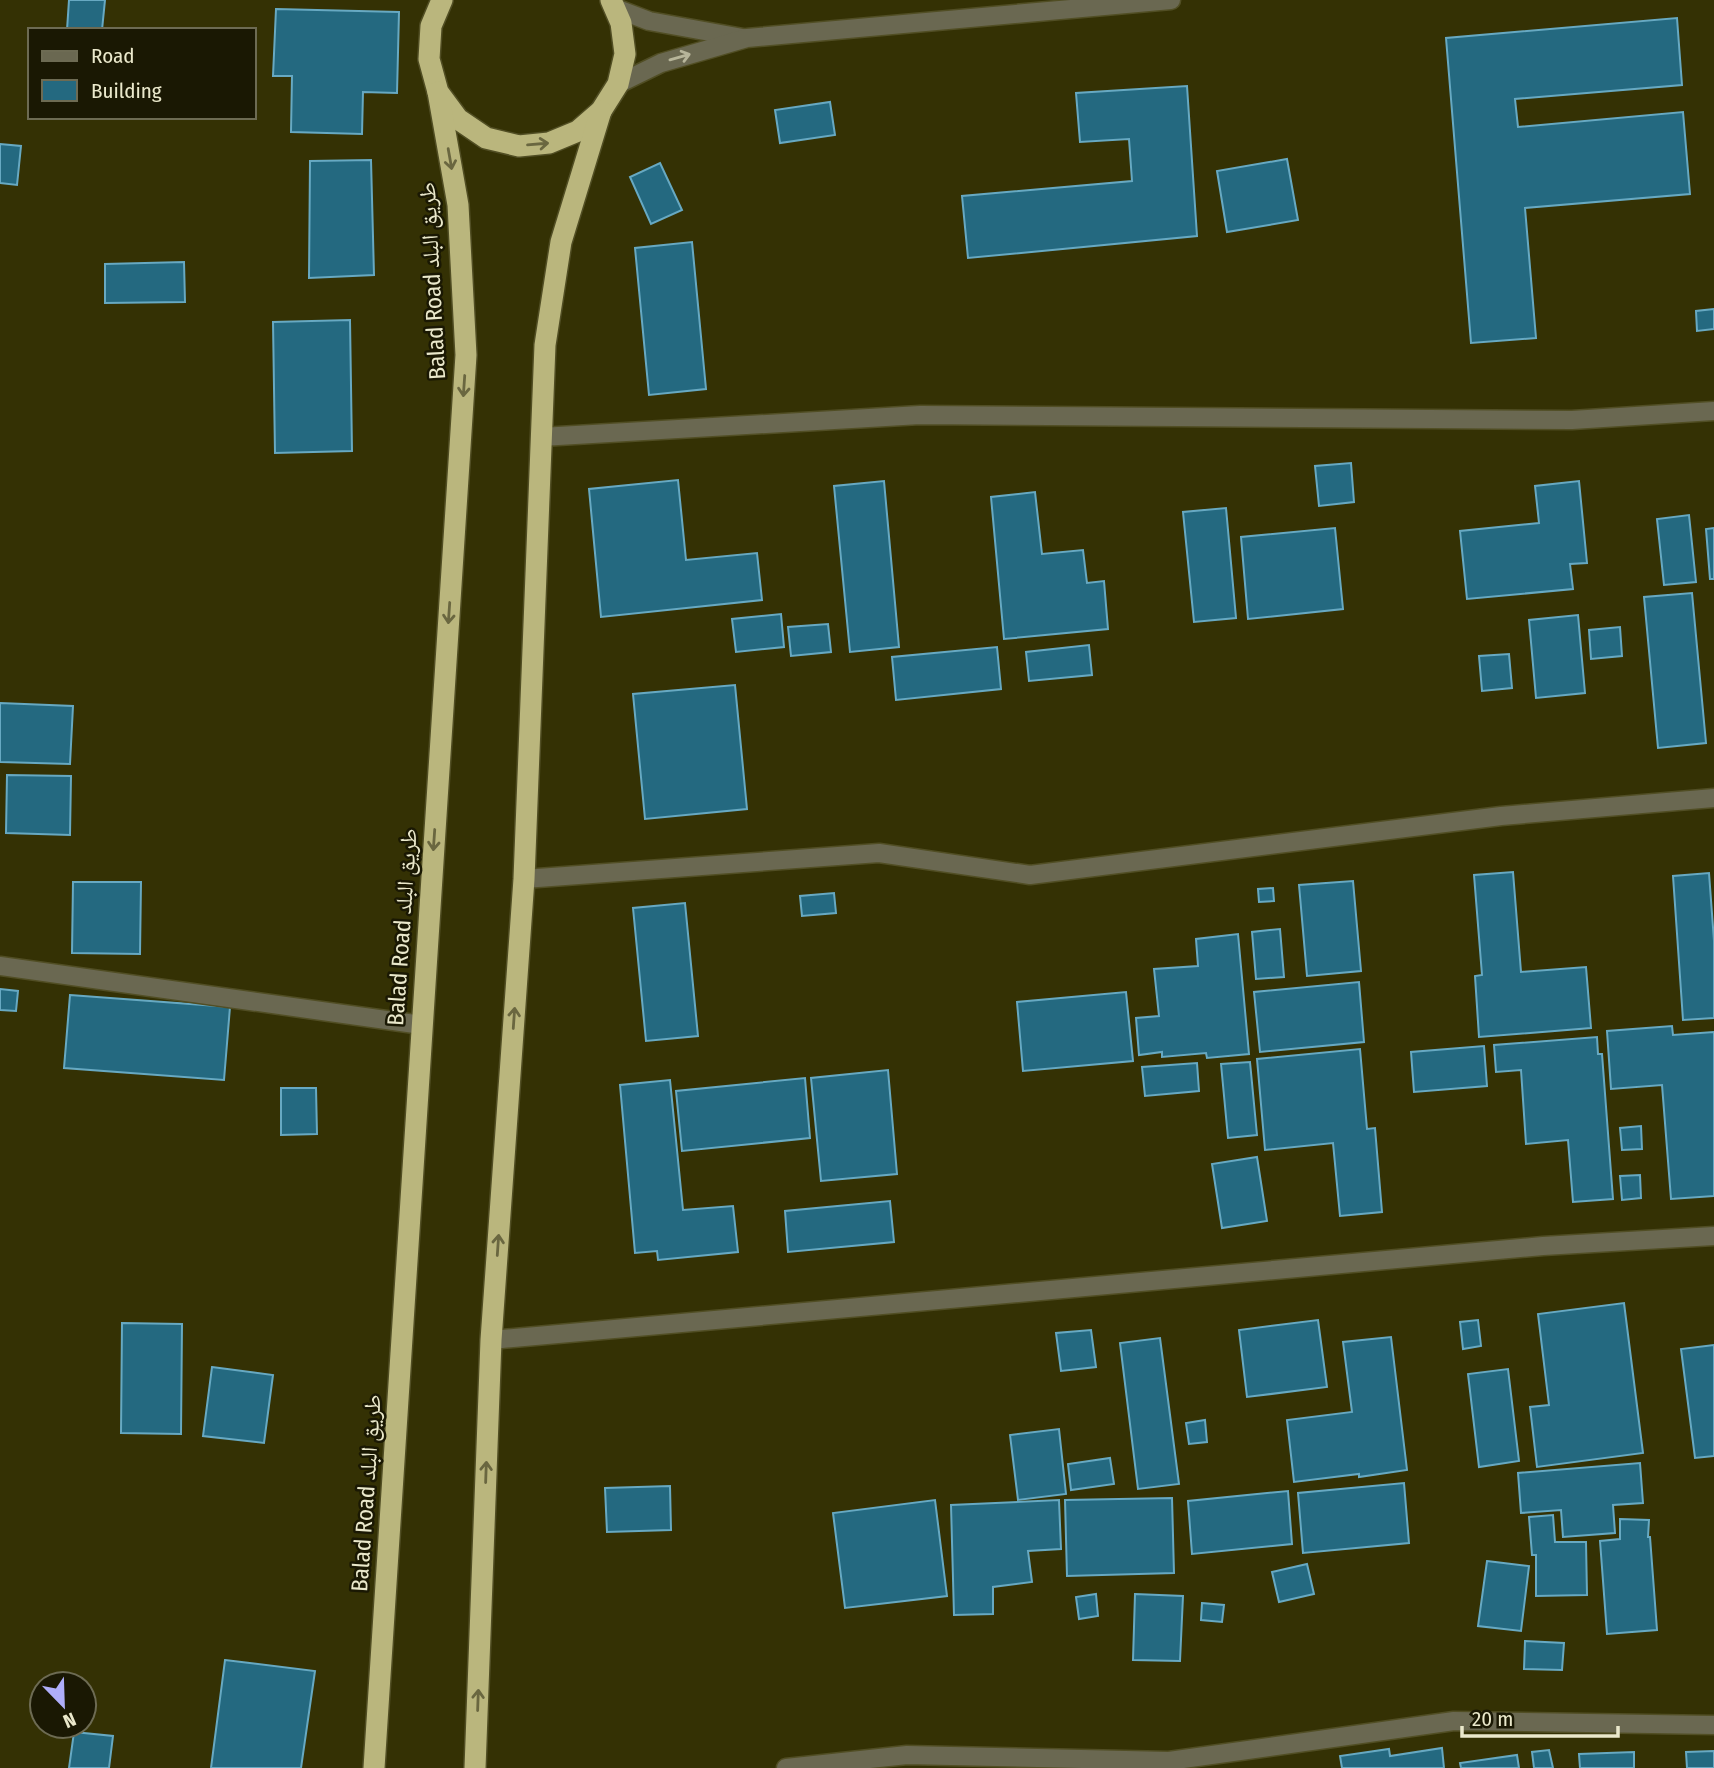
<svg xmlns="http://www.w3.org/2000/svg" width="1714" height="1768" font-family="'Fira Sans Condensed','Noto Naskh Arabic',sans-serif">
<rect width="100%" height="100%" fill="#343104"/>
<!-- building -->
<g fill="#246980" stroke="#67a9c2" stroke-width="2">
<polygon points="69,0 105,0 102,30 67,30"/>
<polygon points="276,9 399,12 397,93 363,92 362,134 291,132 292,76 273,76"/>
<polygon points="1677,18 1682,85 1515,99 1518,127 1683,112 1690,194 1525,208 1536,338 1471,343 1446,38"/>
<polygon points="1187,86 1197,236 968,258 962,196 1132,181 1129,139 1080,142 1076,93"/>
<polygon points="830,102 835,135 780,143 775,110"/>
<polygon points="0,144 21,146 17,185 0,183"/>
<polygon points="1287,159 1298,220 1227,232 1217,171"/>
<polygon points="371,160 374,275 309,278 310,161"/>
<polygon points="660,163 682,210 651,224 630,177"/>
<polygon points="692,242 706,389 649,395 635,248"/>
<polygon points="184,262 185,302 105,303 105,264"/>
<polygon points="1714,309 1714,329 1697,331 1696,311"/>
<polygon points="350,320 352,451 275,453 273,322"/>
<polygon points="1351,463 1354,502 1319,506 1315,466"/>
<polygon points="678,480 686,560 757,553 762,600 601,617 589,489"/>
<polygon points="884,481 899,647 850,652 834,486"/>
<polygon points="1579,481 1587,563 1570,564 1573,589 1467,599 1460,531 1539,523 1535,486"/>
<polygon points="1035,492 1042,554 1083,550 1087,583 1104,581 1108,629 1004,639 991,497"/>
<polygon points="1226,508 1236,618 1194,622 1183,512"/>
<polygon points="1689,515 1696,582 1664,585 1657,519"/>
<polygon points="1335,528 1343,609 1248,619 1241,537"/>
<polygon points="1714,528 1714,579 1710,579 1706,529"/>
<polygon points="1692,593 1706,743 1658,748 1644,597"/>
<polygon points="781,614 784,647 736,652 732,619"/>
<polygon points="1578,615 1585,693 1536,698 1529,620"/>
<polygon points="828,624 831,652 791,656 788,627"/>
<polygon points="1620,627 1622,656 1591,659 1589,630"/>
<polygon points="1089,645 1092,675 1029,681 1026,652"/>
<polygon points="997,647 1001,689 896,700 892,657"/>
<polygon points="1509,654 1512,688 1482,691 1479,656"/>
<polygon points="735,685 747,809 645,819 633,694"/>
<polygon points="0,703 73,706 70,764 0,762"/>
<polygon points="7,775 71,776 70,835 6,833"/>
<polygon points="1513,872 1521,972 1586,967 1591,1028 1479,1037 1475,976 1482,975 1474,875"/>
<polygon points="1709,873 1714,941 1714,1018 1683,1020 1673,876"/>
<polygon points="1353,881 1361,971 1307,976 1299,885"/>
<polygon points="73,882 141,882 140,954 72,953"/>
<polygon points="1273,888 1274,901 1259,902 1258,889"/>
<polygon points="834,893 836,913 802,916 800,896"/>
<polygon points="685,903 698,1036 646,1041 633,908"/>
<polygon points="1280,929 1284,977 1256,979 1252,932"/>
<polygon points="1238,934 1249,1054 1207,1058 1206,1053 1162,1057 1162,1052 1139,1055 1136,1018 1159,1016 1154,969 1198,966 1196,939"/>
<polygon points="1359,982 1364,1042 1260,1052 1254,992"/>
<polygon points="0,989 18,991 16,1011 0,1010"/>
<polygon points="1126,992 1133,1061 1023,1071 1017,1002"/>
<polygon points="70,995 230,1007 224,1080 64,1068"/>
<polygon points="1672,1026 1673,1035 1714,1032 1714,1196 1671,1199 1662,1085 1611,1089 1607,1031"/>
<polygon points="1597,1037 1598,1054 1602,1054 1613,1199 1573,1202 1568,1140 1526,1144 1521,1070 1496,1072 1494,1045"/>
<polygon points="1484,1046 1487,1086 1414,1092 1411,1052"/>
<polygon points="1360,1049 1367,1129 1375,1128 1382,1212 1340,1216 1333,1143 1265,1150 1257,1059"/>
<polygon points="1250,1062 1257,1135 1228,1138 1221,1064"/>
<polygon points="1197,1063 1199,1091 1145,1096 1142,1067"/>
<polygon points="888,1070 897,1174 821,1181 811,1078"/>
<polygon points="805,1078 810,1138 682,1151 676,1091"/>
<polygon points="670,1080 683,1210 733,1206 738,1252 658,1260 657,1251 635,1253 620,1085"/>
<polygon points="281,1088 316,1088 317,1134 281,1135"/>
<polygon points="1641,1126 1642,1149 1622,1150 1620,1128"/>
<polygon points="1257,1157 1267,1221 1222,1228 1212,1164"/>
<polygon points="1640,1175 1641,1198 1622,1200 1620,1176"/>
<polygon points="890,1201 894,1242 788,1252 785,1211"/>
<polygon points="1624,1303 1643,1453 1537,1467 1530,1407 1549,1405 1538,1314"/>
<polygon points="1318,1320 1327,1387 1247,1397 1239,1330"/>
<polygon points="1478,1320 1481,1346 1463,1349 1460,1322"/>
<polygon points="122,1323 182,1324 181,1434 121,1433"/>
<polygon points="1091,1330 1096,1367 1061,1371 1056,1333"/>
<polygon points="1391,1337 1407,1470 1359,1477 1359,1474 1294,1482 1287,1420 1352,1412 1343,1342"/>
<polygon points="1160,1338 1179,1484 1138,1489 1120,1343"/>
<polygon points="1714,1345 1714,1456 1695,1458 1681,1349"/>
<polygon points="212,1367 273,1375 264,1443 203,1436"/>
<polygon points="1508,1369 1519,1461 1479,1467 1468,1374"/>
<polygon points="1205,1420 1207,1442 1189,1444 1186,1423"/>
<polygon points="1059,1429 1066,1494 1018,1500 1010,1435"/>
<polygon points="1110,1458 1114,1484 1071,1490 1068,1464"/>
<polygon points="1640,1463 1643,1503 1613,1505 1615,1533 1563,1537 1561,1510 1521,1513 1518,1473"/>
<polygon points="1404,1483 1409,1543 1303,1553 1298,1493"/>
<polygon points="670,1486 671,1530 607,1532 605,1488"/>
<polygon points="1288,1491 1292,1544 1192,1554 1188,1501"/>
<polygon points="1172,1498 1174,1573 1067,1576 1065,1500"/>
<polygon points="935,1500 947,1596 845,1608 833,1513"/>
<polygon points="1059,1500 1061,1549 1028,1551 1032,1582 993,1587 993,1614 954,1615 951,1505"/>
<polygon points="1553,1515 1555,1542 1586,1542 1587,1595 1536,1596 1536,1555 1532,1555 1529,1517"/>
<polygon points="1620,1519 1649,1520 1648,1537 1650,1537 1657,1630 1607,1634 1600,1541 1620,1539"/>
<polygon points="1487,1561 1529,1566 1521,1631 1478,1626"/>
<polygon points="1307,1564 1314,1594 1279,1602 1272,1572"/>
<polygon points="1096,1594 1098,1616 1079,1619 1076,1597"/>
<polygon points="1135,1594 1183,1596 1180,1661 1133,1660"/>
<polygon points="1202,1603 1224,1605 1222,1622 1201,1620"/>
<polygon points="1525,1641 1564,1643 1562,1670 1524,1669"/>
<polygon points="225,1660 315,1671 301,1768 211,1768"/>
<polygon points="74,1732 113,1736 109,1768 69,1768"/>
<polygon points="1442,1748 1444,1768 1342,1768 1340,1756 1389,1749 1390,1756"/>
<polygon points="1549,1750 1553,1768 1534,1768 1532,1752"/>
<polygon points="1714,1751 1714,1768 1687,1768 1686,1752"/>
<polygon points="1634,1752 1634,1768 1580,1768 1579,1754"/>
<polygon points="1517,1755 1519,1768 1461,1768 1460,1763"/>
</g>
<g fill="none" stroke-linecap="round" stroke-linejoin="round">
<defs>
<g id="minor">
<polyline points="615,8 649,21 743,38"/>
<polyline points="618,84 661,63 747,38 1171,0"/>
<polyline points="541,437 920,415 1572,420 1714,411"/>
<polyline points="524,879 879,853 1030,875 1501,816 1714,798"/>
<polyline points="0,966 422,1025"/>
<polyline points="491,1340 1543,1246 1714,1236"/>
<polyline points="786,1768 907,1755 1169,1761 1454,1721 1714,1725"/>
</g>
<g id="highway">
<polyline points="442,0 431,26 429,59 438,92 458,119 486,138 519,146 549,143 578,131 601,111 618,84 625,54 621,23 611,0"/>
<polyline points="374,1768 466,355 458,205 438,92"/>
<polyline points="475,1768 491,1340 524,879 545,345 561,242 601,111"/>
</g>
</defs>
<!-- minor casing -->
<use href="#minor" stroke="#514e24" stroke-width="21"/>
<!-- highway casing -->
<use href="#highway" stroke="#514e24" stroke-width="24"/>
<!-- minor -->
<use href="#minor" stroke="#6a6851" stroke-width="18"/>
<!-- highway -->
<use href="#highway" stroke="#bab67d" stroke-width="21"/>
</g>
<!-- one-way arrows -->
<defs><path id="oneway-shaft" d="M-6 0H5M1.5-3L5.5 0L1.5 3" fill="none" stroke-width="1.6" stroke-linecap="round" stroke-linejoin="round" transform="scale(1.75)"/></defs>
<use stroke="#b7b59a" href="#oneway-shaft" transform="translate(680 57) rotate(-16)"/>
<g stroke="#6a6740">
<use href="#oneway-shaft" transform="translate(538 144) rotate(-5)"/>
<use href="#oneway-shaft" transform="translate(450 159) rotate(80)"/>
<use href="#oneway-shaft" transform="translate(464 386) rotate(94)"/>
<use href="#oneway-shaft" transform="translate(449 613) rotate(94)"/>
<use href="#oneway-shaft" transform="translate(434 840) rotate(94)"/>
<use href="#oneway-shaft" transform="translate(514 1018) rotate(-86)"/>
<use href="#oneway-shaft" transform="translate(498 1245) rotate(-86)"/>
<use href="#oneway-shaft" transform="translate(486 1472) rotate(-88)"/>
<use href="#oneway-shaft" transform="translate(478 1700) rotate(-88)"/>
</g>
<g text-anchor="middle" stroke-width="5" stroke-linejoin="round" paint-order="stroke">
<!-- street labels -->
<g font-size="23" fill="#eae8cb" stroke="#1a1803">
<text transform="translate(432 281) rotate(-93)" y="8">Balad Road طريق البلد</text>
<text transform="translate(402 927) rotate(-86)" y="8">Balad Road طريق البلد</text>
<text transform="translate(366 1493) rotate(-86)" y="8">Balad Road طريق البلد</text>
</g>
</g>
<!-- legend -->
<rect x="28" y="28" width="228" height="91" fill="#1a1803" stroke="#6d6b53" stroke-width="2"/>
<rect x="42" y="51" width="35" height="10" fill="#6a6851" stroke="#6d6b53" stroke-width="2"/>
<text x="91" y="63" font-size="21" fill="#eae8cb">Road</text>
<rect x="42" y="80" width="35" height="21" fill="#246980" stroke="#6d6b53" stroke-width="2"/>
<text x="91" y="98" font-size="21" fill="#eae8cb">Building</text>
<!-- north arrow -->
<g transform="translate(63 1705) rotate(157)"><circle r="33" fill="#1a1803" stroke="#6d6b53" stroke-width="2"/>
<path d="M0-5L12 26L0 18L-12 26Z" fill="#afaefa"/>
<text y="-10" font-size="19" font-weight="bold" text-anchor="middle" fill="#eae8cb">N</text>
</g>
<!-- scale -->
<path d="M1462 1726v10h156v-10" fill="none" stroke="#eae8cb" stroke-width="3.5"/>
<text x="1472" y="1726" font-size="21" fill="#eae8cb" stroke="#1a1803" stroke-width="5" paint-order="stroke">20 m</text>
</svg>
